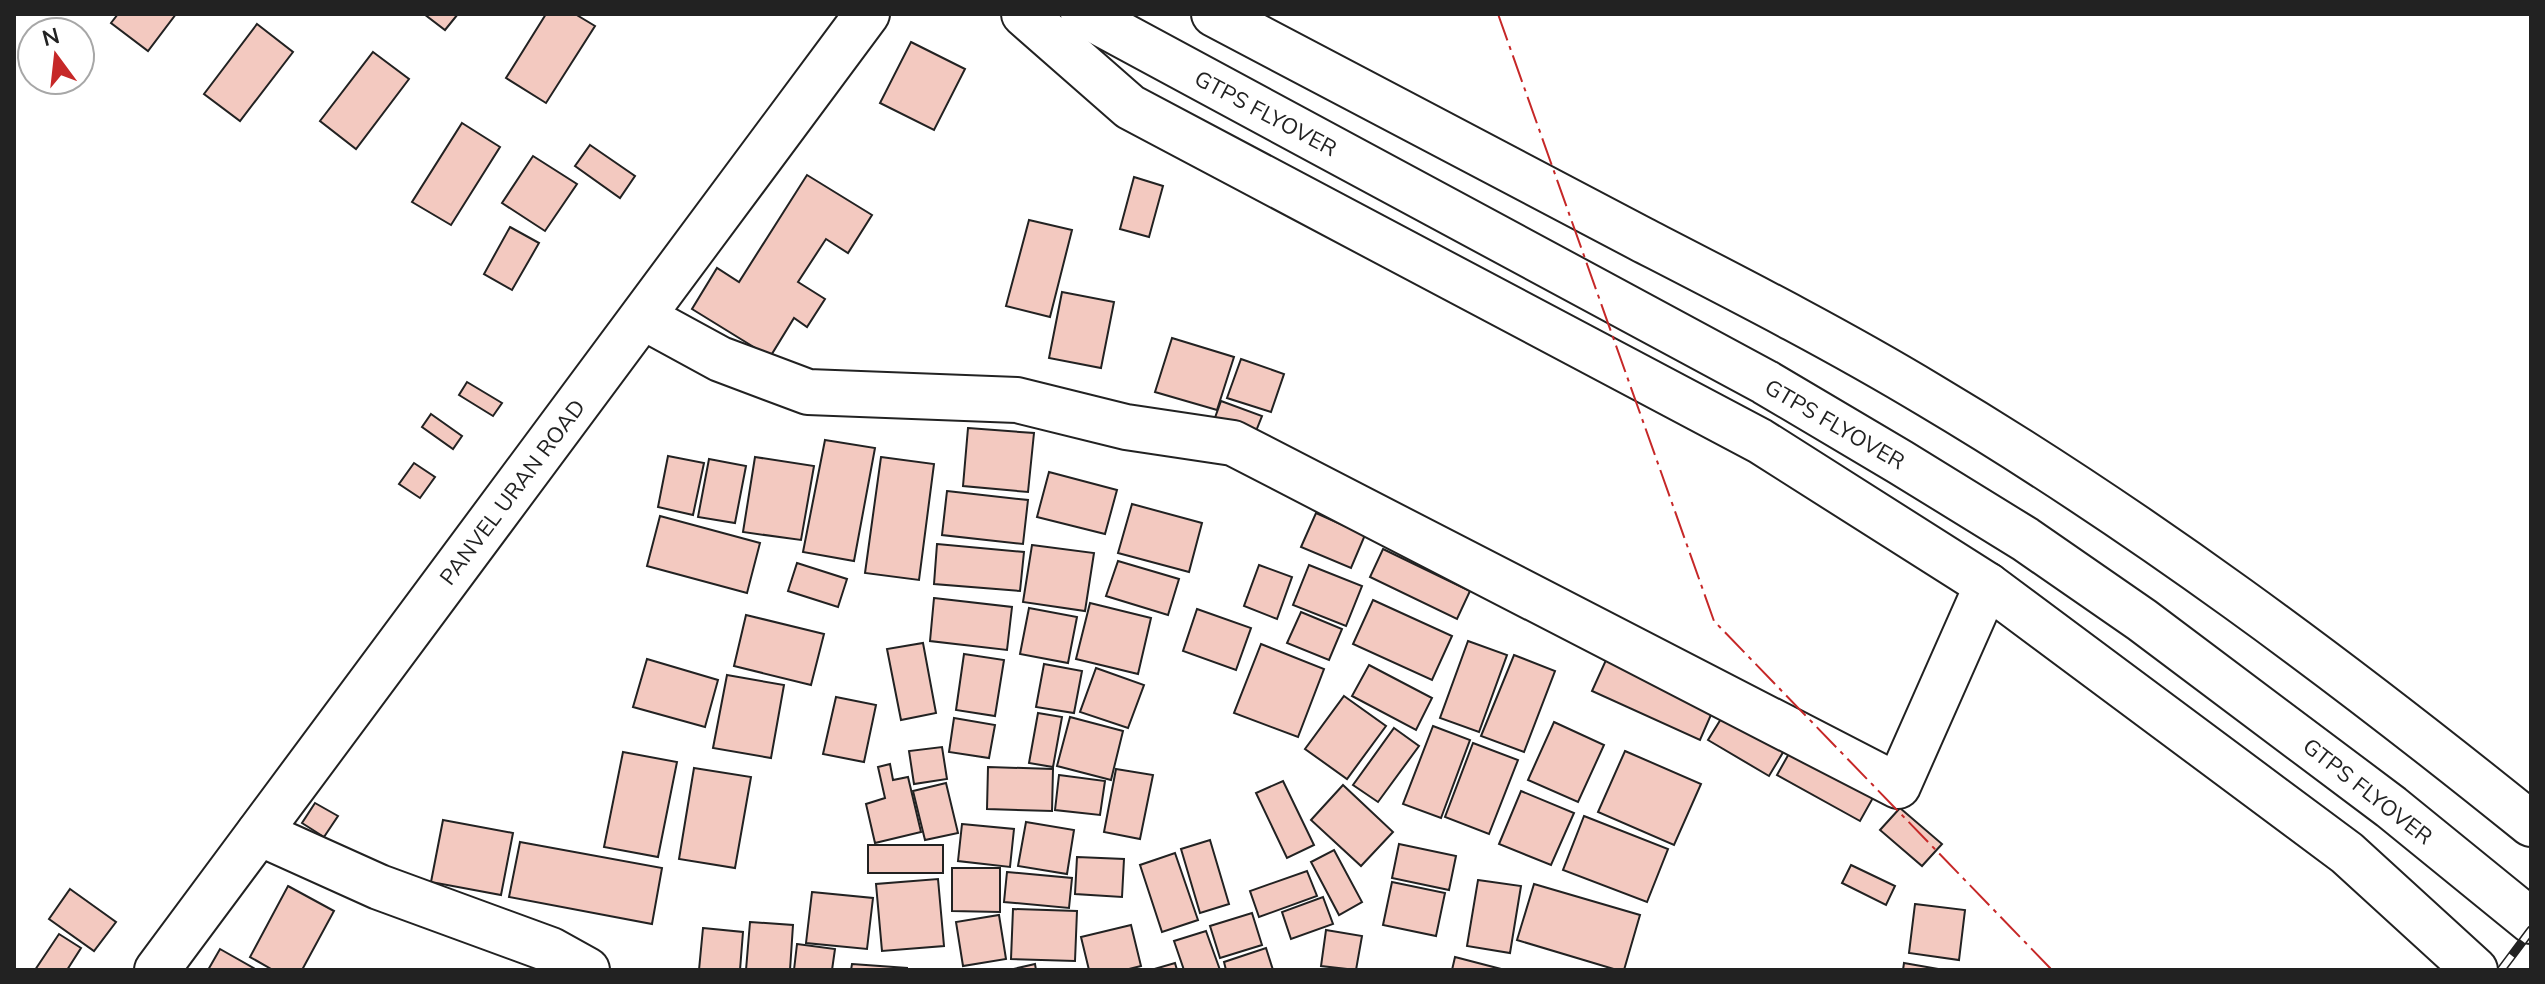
<svg xmlns="http://www.w3.org/2000/svg" width="2545" height="984" font-family="Mulish,sans-serif">
<rect width="100%" height="100%" fill="#fff"/>
<!-- building -->
<g fill="#f3c9c0" stroke="#222" stroke-width="2">
<polygon points="118,14 176,14 148,51 111,23"/>
<polygon points="424,14 458,14 445,30"/>
<polygon points="546,14 575,14 595,26 546,103 506,78"/>
<polygon points="257,24 293,52 240,121 204,94"/>
<polygon points="911,42 965,69 934,130 880,103"/>
<polygon points="373,52 409,79 356,149 320,121"/>
<polygon points="462,123 500,147 451,225 412,202"/>
<polygon points="590,145 635,176 620,198 575,166"/>
<polygon points="533,156 577,184 545,231 502,203"/>
<polygon points="807,175 872,215 848,253 826,239 798,282 825,299 807,327 794,318 770,357 692,309 717,268 739,282"/>
<polygon points="1134,177 1163,186 1149,237 1120,229"/>
<polygon points="1029,220 1072,230 1050,317 1006,306"/>
<polygon points="510,227 539,243 512,290 484,274"/>
<polygon points="1062,292 1114,302 1101,368 1049,358"/>
<polygon points="1172,338 1234,357 1217,410 1155,392"/>
<polygon points="1241,359 1284,374 1271,412 1227,398"/>
<polygon points="467,382 502,403 493,416 459,395"/>
<polygon points="1221,401 1262,416 1252,441 1212,426"/>
<polygon points="431,414 462,436 453,449 422,427"/>
<polygon points="968,428 1034,433 1028,492 963,486"/>
<polygon points="825,440 875,448 854,561 803,552"/>
<polygon points="668,456 704,463 693,515 658,507"/>
<polygon points="755,457 814,466 801,540 743,532"/>
<polygon points="881,457 934,464 919,580 865,573"/>
<polygon points="709,459 746,466 735,523 698,517"/>
<polygon points="414,463 435,477 420,498 399,484"/>
<polygon points="1049,472 1117,490 1105,534 1037,517"/>
<polygon points="947,491 1028,500 1023,544 942,535"/>
<polygon points="1132,504 1202,523 1189,572 1118,553"/>
<polygon points="1316,513 1365,535 1351,568 1301,547"/>
<polygon points="660,516 760,543 747,593 647,566"/>
<polygon points="937,544 1024,552 1020,591 934,584"/>
<polygon points="1032,545 1094,553 1085,611 1023,602"/>
<polygon points="1383,549 1470,591 1457,619 1370,577"/>
<polygon points="1118,561 1179,579 1168,615 1106,596"/>
<polygon points="797,563 847,579 838,607 788,591"/>
<polygon points="1259,565 1292,577 1277,619 1244,606"/>
<polygon points="1309,565 1362,586 1346,626 1293,605"/>
<polygon points="934,598 1012,607 1007,650 930,641"/>
<polygon points="1373,600 1452,636 1432,680 1353,644"/>
<polygon points="1090,603 1151,618 1138,674 1076,659"/>
<polygon points="1029,608 1077,617 1068,663 1020,654"/>
<polygon points="1197,609 1251,628 1236,670 1183,651"/>
<polygon points="1301,612 1342,629 1329,660 1287,643"/>
<polygon points="746,615 824,634 811,685 734,666"/>
<polygon points="1468,641 1507,655 1479,732 1440,718"/>
<polygon points="923,643 936,713 901,720 887,649"/>
<polygon points="1261,644 1324,669 1298,737 1234,713"/>
<polygon points="964,654 1004,660 995,716 956,710"/>
<polygon points="1514,655 1555,671 1524,752 1481,736"/>
<polygon points="647,659 718,680 705,727 633,707"/>
<polygon points="1606,660 1714,708 1700,740 1592,691"/>
<polygon points="1044,664 1082,671 1074,713 1036,707"/>
<polygon points="1369,665 1432,698 1416,730 1352,696"/>
<polygon points="1096,668 1144,685 1128,728 1080,712"/>
<polygon points="727,675 784,685 771,758 713,748"/>
<polygon points="1344,696 1386,726 1347,779 1305,749"/>
<polygon points="836,697 876,705 864,762 823,754"/>
<polygon points="1038,713 1062,717 1053,767 1029,763"/>
<polygon points="1724,714 1785,749 1769,776 1708,740"/>
<polygon points="1070,717 1123,731 1111,780 1057,766"/>
<polygon points="954,718 995,725 989,758 949,752"/>
<polygon points="1554,722 1604,745 1578,802 1528,780"/>
<polygon points="1433,726 1470,740 1441,818 1403,804"/>
<polygon points="1394,728 1419,746 1378,802 1353,785"/>
<polygon points="1473,743 1518,760 1489,834 1445,817"/>
<polygon points="942,747 947,779 914,784 909,751"/>
<polygon points="1791,750 1874,796 1860,821 1777,775"/>
<polygon points="1625,751 1701,784 1674,845 1598,812"/>
<polygon points="623,752 677,762 658,857 604,847"/>
<polygon points="890,764 893,780 908,777 921,832 875,843 866,804 885,798 878,767"/>
<polygon points="988,767 1053,769 1052,811 987,809"/>
<polygon points="694,768 751,777 735,868 679,859"/>
<polygon points="1116,769 1153,775 1140,839 1104,832"/>
<polygon points="1059,775 1105,781 1100,815 1055,810"/>
<polygon points="1283,781 1314,845 1287,858 1256,793"/>
<polygon points="946,783 958,833 925,840 913,791"/>
<polygon points="1343,785 1393,832 1361,866 1311,820"/>
<polygon points="1521,791 1574,813 1551,865 1499,844"/>
<polygon points="315,803 338,816 324,837 302,823"/>
<polygon points="1900,808 1942,844 1922,866 1880,830"/>
<polygon points="1584,816 1668,849 1647,902 1563,870"/>
<polygon points="443,820 513,833 501,895 431,882"/>
<polygon points="1026,822 1074,830 1067,874 1018,866"/>
<polygon points="962,824 1014,829 1010,867 958,861"/>
<polygon points="1210,840 1229,904 1200,913 1181,849"/>
<polygon points="520,842 662,868 652,924 509,897"/>
<polygon points="1399,844 1456,856 1449,890 1392,878"/>
<rect x="868" y="845" width="75" height="28"/>
<polygon points="1334,850 1362,902 1339,915 1311,862"/>
<polygon points="1175,853 1198,920 1162,932 1140,865"/>
<polygon points="1077,857 1124,859 1122,897 1075,894"/>
<polygon points="1851,865 1895,886 1886,905 1842,883"/>
<polygon points="952,868 1000,868 1000,912 952,911"/>
<polygon points="1307,871 1317,896 1259,917 1250,891"/>
<polygon points="1007,872 1072,878 1069,908 1004,902"/>
<polygon points="938,879 944,946 882,951 876,884"/>
<polygon points="1478,880 1521,886 1510,953 1467,946"/>
<polygon points="1392,882 1445,893 1436,936 1383,925"/>
<polygon points="1534,884 1640,915 1624,970 1617,970 1517,940"/>
<polygon points="288,886 334,911 302,970 273,970 250,957"/>
<polygon points="70,889 116,922 94,951 49,919"/>
<polygon points="812,892 873,898 867,949 806,943"/>
<polygon points="1323,897 1333,924 1291,939 1282,912"/>
<polygon points="1915,904 1965,910 1959,960 1909,953"/>
<polygon points="1013,909 1077,911 1075,961 1011,959"/>
<polygon points="1252,913 1262,945 1220,958 1210,926"/>
<polygon points="999,915 1006,959 963,966 956,922"/>
<polygon points="750,922 793,925 790,970 746,970"/>
<polygon points="1131,925 1141,966 1125,970 1089,970 1081,937"/>
<polygon points="703,928 743,932 740,970 699,970"/>
<polygon points="1326,930 1362,936 1356,970 1321,966"/>
<polygon points="1206,931 1220,970 1184,970 1174,941"/>
<polygon points="59,934 81,948 67,970 35,970"/>
<polygon points="797,944 835,949 832,970 794,970"/>
<polygon points="1266,948 1273,970 1226,970 1224,962"/>
<polygon points="220,949 257,970 208,970"/>
<polygon points="1455,957 1505,970 1452,970"/>
<polygon points="1175,963 1177,970 1151,970"/>
<polygon points="1904,963 1944,970 1903,970"/>
<polygon points="852,964 907,968 907,970 851,970"/>
<polygon points="1035,964 1036,970 1009,970"/>
</g>
<g fill="none" stroke-linecap="round" stroke-linejoin="round">
<defs>
<g id="minor">
<polyline points="643,317 720,359 808,392 1017,400 1126,427 1233,443 1898,786 1987,585 1760,441 1130,107 1024,14"/>
<polyline points="1987,585 2347,853 2475,970"/>
<polyline points="259,833 379,887 551,950 587,970"/>
</g>
<g id="major">
<polyline points="1083,14 1765,382 1900,462 2025,539 2142,620 2391,807 2531,921"/>
<path d="M1214,14C1356,89 1499,164 1641,239C1738,289 1836,339 1929,395C2141,521 2339,669 2531,824"/>
<polyline points="157,970 867,14"/>
</g>
</defs>
<!-- minor casing -->
<use href="#minor" stroke="#222" stroke-width="48"/>
<!-- major casing -->
<use href="#major" stroke="#222" stroke-width="48"/>
<!-- minor -->
<use href="#minor" stroke="#fff" stroke-width="44"/>
<!-- major -->
<use href="#major" stroke="#fff" stroke-width="44"/>
<defs>
<polyline id="rail" points="2501,970 2531,930"/>
</defs>
<!-- rail casing -->
<use href="#rail" stroke="#222" stroke-width="9"/>
<!-- rail -->
<use href="#rail" stroke="#fff" stroke-width="6" stroke-dasharray="18" stroke-linecap="butt"/>
<!-- power -->
<polyline stroke="#c62828" stroke-width="2" stroke-dasharray="28 6 4 6" stroke-linecap="butt" points="1498,14 1714,621 2052,970"/>
</g>
<g text-anchor="middle" stroke-width="6" stroke-linejoin="round" paint-order="stroke">
<!-- street labels -->
<g font-size="22" fill="#222" stroke="#fff">
<text transform="translate(1266 113) rotate(28)" y="8">GTPS FLYOVER</text>
<text transform="translate(1835 424) rotate(30)" y="8">GTPS FLYOVER</text>
<text transform="translate(512 492) rotate(-53)" y="8">PANVEL URAN ROAD</text>
<text transform="translate(2368 791) rotate(38)" y="8">GTPS FLYOVER</text>
</g>
</g>
<!-- border -->
<rect width="2545" height="984" fill="none" stroke="#222222" stroke-width="32"/>
<!-- north arrow -->
<g transform="translate(56 56) rotate(345)"><circle r="38" fill="#ffffff" stroke="#a7a7a7" stroke-width="2"/>
<path d="M0-6L14 30L0 20L-14 30Z" fill="#c62828"/>
<text y="-12" font-size="22" font-weight="bold" text-anchor="middle" fill="#222222">N</text>
</g>
</svg>
